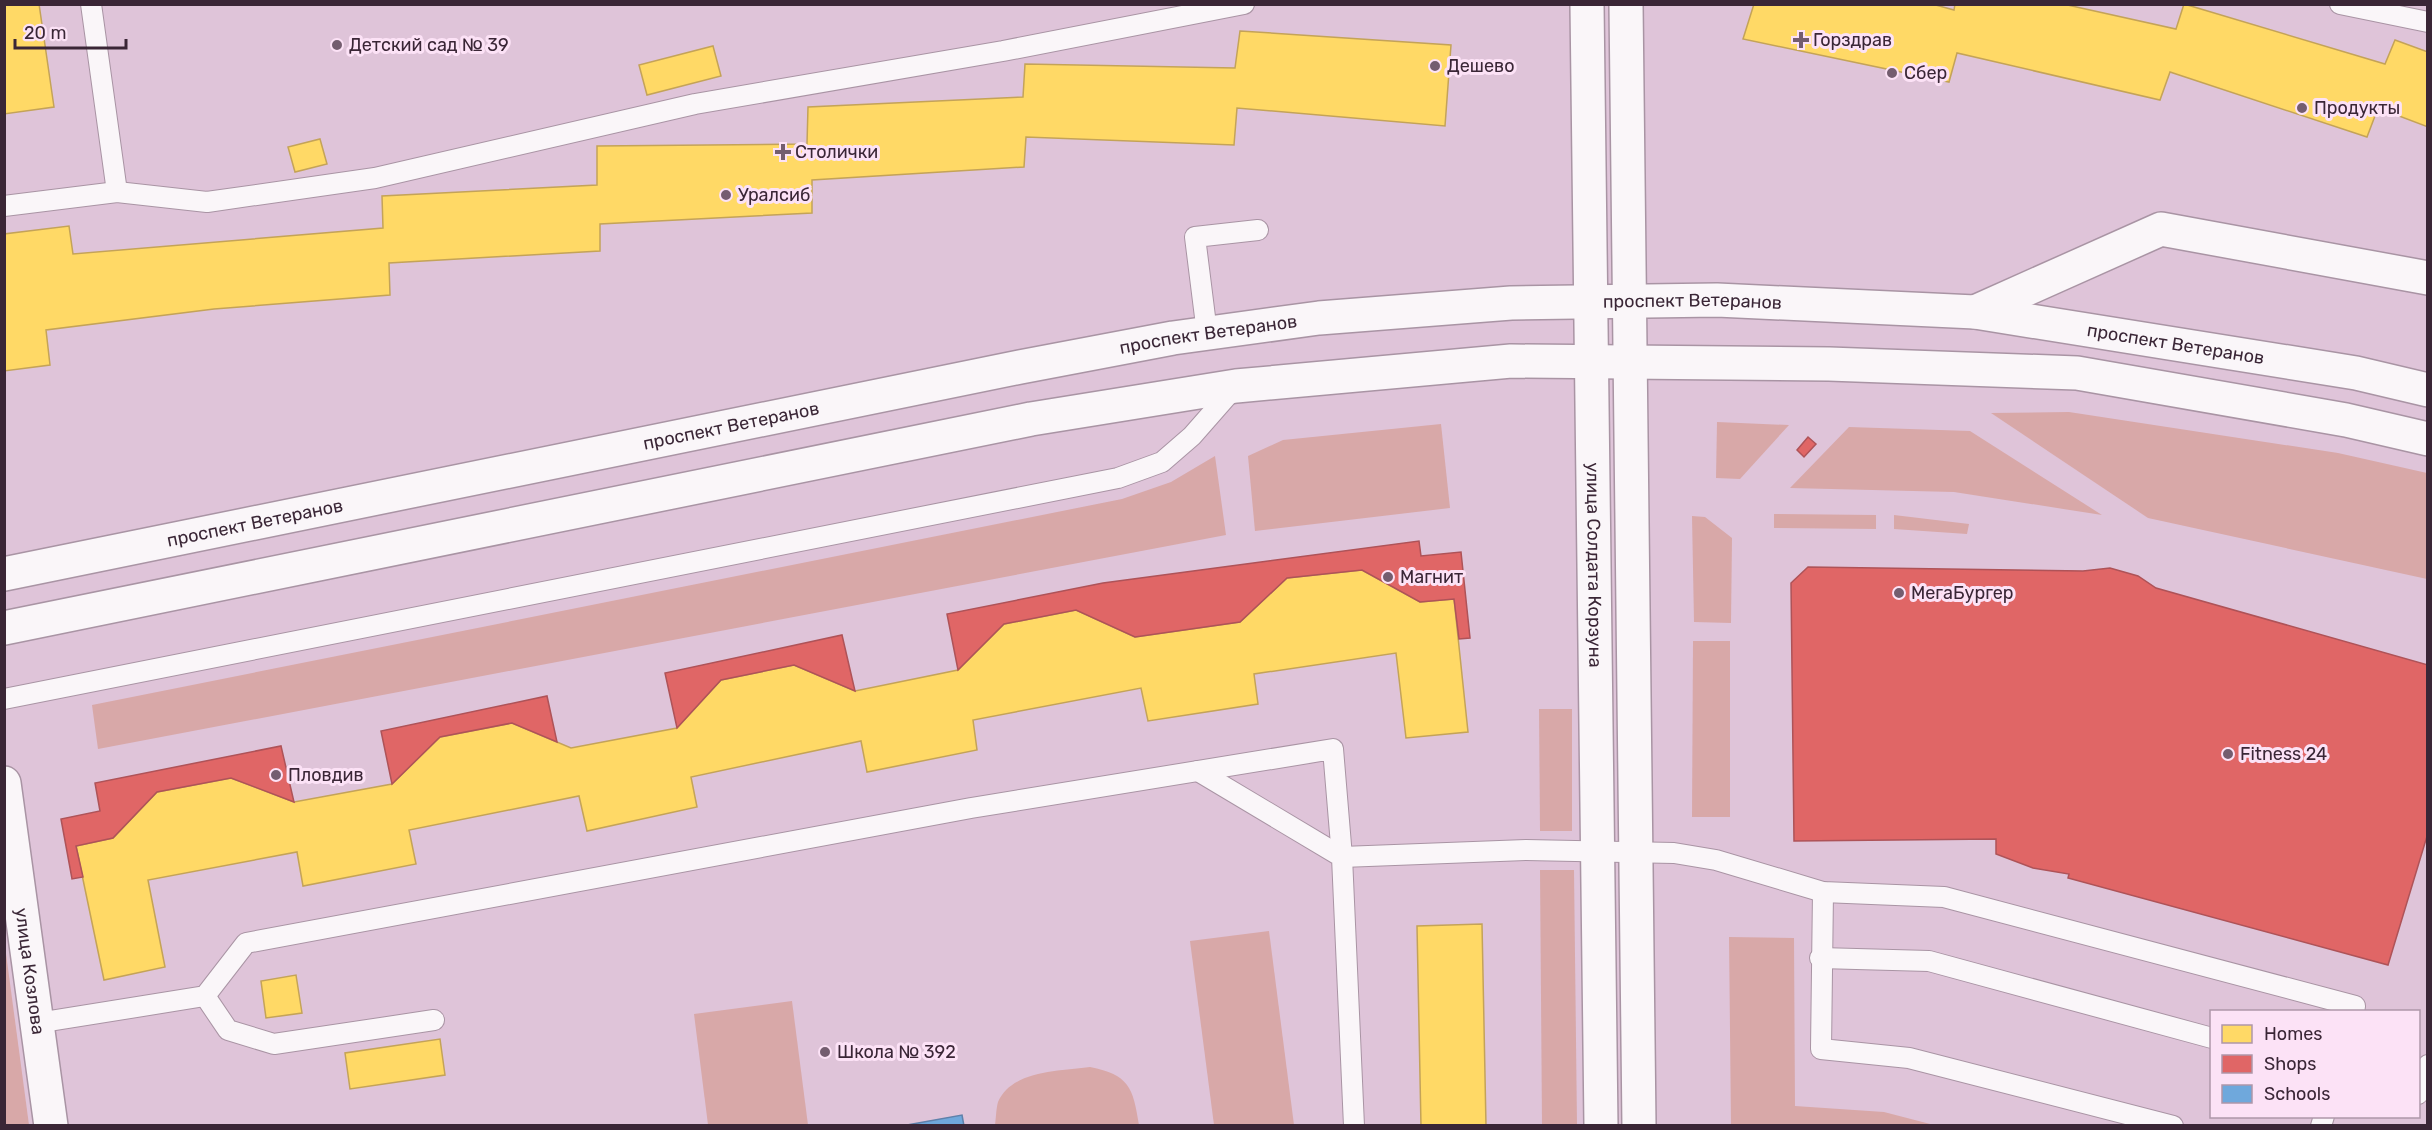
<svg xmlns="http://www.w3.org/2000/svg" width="2432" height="1130" font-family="Rubik,sans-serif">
<rect width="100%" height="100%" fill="#dfc4d9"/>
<!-- green -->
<g fill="#d8a8a8">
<polygon points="2069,412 2338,453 2427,473 2427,579 2148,518 1991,413"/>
<polygon points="1717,422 1789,425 1740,479 1716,478"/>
<polygon points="1441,424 1450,508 1255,531 1248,456 1283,440"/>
<polygon points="1849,427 1970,431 2102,515 1954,492 1790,488"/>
<polygon points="1215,456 1226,535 98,749 92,705 1122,499 1171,482"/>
<polygon points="1774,514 1876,515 1876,529 1774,528"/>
<polygon points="1894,515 1969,524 1967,534 1894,529"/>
<polygon points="1692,516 1705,517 1732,538 1731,623 1694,622"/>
<polygon points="1693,641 1730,641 1730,817 1692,817"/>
<polygon points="1539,709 1572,709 1572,831 1540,831"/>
<polygon points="1540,870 1574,870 1577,1125 1542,1125"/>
<polygon points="1269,931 1294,1125 1214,1125 1190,941"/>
<polygon points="1729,937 1794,938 1795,1106 1884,1112 1934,1125 1731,1125"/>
<polygon points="4,946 5,946 29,1125 5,1125"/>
<polygon points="792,1001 808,1125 708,1125 694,1014"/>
<path d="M1090,1067C1129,1075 1133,1087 1139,1125H995C996,1119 996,1109 998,1102C1012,1070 1060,1071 1090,1067Z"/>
</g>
<!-- homes -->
<g fill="#ffd966" stroke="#c4a358" stroke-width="1.5">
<polygon points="4,4 39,4 54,107 4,114"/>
<polygon points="1754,4 1932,4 1954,10 1955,4 2063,4 2176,29 2184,4 2385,64 2395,40 2428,52 2428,127 2378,108 2367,137 2170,72 2160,100 1957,53 1949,82 1743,39"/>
<polygon points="1240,31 1451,45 1445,126 1237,108 1234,145 1026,137 1024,167 812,180 812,213 600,224 600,251 389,263 390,295 214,309 46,330 50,365 4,371 4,234 69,226 73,254 383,228 382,196 597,185 597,146 807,144 808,107 1023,97 1025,64 1235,68"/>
<polygon points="713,46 721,76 647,95 639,65"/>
<polygon points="320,139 327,164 295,172 288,147"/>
<polygon points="1362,570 1420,602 1454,599 1468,732 1406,738 1396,653 1254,674 1258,704 1148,721 1141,688 973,720 977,750 867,772 861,741 691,777 697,807 587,831 579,796 409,830 416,864 303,886 297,852 148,880 165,967 104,980 76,846 113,838 157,792 231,778 294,802 392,784 440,737 512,723 571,748 677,728 721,680 794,665 855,691 958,670 1004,624 1076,610 1135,637 1240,622 1287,578"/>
<polygon points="1482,924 1486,1126 1421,1126 1417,926"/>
<polygon points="296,975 302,1013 266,1018 261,981"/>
<polygon points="440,1039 445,1075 350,1089 345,1053"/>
</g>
<!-- shops -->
<g fill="#e06666" stroke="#ae5358" stroke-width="1.5">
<polygon points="1808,437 1816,444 1804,457 1797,450"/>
<polygon points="1419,541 1421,556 1461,552 1470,638 1459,639 1454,599 1420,602 1362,570 1287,578 1240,622 1135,637 1076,610 1004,624 958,670 947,614 1103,583"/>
<polygon points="1808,567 2083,571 2110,568 2138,576 2156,588 2428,665 2428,833 2388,965 2068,878 2069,874 2033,868 1996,854 1996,839 1794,841 1791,583"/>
<polygon points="842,635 855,691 794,665 721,680 677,728 665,673"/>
<polygon points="547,696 557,742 512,723 440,737 392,784 381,731"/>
<polygon points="281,746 294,802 231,778 157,792 113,838 76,846 83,877 72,879 61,819 100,811 95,783"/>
</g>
<!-- schools -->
<polygon fill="#6fa8dc" stroke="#5f81aa" stroke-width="1.5" points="962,1115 964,1126 907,1125"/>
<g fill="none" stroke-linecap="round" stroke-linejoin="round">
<defs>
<g id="service">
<polyline points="91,4 117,192"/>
<polyline points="2340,4 2428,22"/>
<polyline points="4,206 117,192 207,202 375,178 695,104 1003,51 1244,4"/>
<polyline points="1207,333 1195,237 1258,230"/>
<polyline points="4,699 1118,478 1162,462 1192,436 1235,387"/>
<polyline points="1198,771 1342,857 1354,1126"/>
<polyline points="1823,892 1821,1049 1909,1058 2173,1126"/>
<polyline points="1820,958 1929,961 2212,1038"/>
<polyline points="205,996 228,1030 274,1044 434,1020"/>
<polyline points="37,1023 205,996 246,943 971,808 1333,749 1342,857 1526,850 1674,853 1716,860 1823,892 1944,897 2355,1006 2354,1012"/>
<polyline points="2418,1094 2428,1065"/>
<polyline points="2321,1126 2324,1116"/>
</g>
<g id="minor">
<polyline points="1975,312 2161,229 2428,278"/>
<path id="s1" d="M4,783L51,1126"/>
</g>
<g id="tertiary">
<path id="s2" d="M1587,4L1601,1126"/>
<polyline points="1626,4 1639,1126"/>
</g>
<g id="secondary">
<path id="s3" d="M4,574L1020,367L1173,338L1319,318L1511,303L1717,300L1975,312L2356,373L2428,390"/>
<polyline points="4,628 1031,419 1236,386 1511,361 1829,364 2077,373 2346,420 2428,439"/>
</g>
</defs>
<!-- service casing -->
<use href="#service" stroke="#a994a4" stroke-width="22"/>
<!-- minor casing -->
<use href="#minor" stroke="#a994a4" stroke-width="36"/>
<!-- tertiary casing -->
<use href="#tertiary" stroke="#a994a4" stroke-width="36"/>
<!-- secondary casing -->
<use href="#secondary" stroke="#a994a4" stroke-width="36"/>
<!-- service -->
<use href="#service" stroke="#faf6f9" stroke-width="20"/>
<!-- minor -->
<use href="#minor" stroke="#faf6f9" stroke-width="33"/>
<!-- tertiary -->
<use href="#tertiary" stroke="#faf6f9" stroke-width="33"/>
<!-- secondary -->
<use href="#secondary" stroke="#faf6f9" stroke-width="33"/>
</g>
<!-- markers -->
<g fill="#745d6f" stroke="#fce2f6" stroke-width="2">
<path d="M1798 31h6v6h6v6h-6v6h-6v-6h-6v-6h6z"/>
<circle cx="337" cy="45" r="6"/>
<circle cx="1435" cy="66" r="6"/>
<circle cx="1892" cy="73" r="6"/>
<circle cx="2302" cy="108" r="6"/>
<path d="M780 143h6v6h6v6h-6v6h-6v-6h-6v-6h6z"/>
<circle cx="726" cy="195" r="6"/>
<circle cx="1388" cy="577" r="6"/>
<circle cx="1899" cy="593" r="6"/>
<circle cx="2228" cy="754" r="6"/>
<circle cx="276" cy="775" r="6"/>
<circle cx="825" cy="1052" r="6"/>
</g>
<g text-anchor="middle" stroke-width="6" stroke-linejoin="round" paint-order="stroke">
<!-- poi labels -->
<g font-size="18" fill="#3a2636" stroke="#fce2f6" text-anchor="start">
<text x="1813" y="46">Горздрав</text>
<text x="349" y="51">Детский сад № 39</text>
<text x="1447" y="72">Дешево</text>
<text x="1904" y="79">Сбер</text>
<text x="2314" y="114">Продукты</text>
<text x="795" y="158">Столички</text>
<text x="738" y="201">Уралсиб</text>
<text x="1400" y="583">Магнит</text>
<text x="1911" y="599">МегаБургер</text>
<text x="2240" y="760">Fitness 24</text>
<text x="288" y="781">Пловдив</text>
<text x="837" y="1058">Школа № 392</text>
</g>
<!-- street labels -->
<g font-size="18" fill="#3a2636" stroke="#fce2f6">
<text dy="6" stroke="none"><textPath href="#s3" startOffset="1714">проспект Ветеранов</textPath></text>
<text dy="6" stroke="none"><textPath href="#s3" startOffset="1228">проспект Ветеранов</textPath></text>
<text dy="6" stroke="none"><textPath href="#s3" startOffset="2200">проспект Ветеранов</textPath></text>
<text dy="6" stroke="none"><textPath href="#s3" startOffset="742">проспект Ветеранов</textPath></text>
<text dy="6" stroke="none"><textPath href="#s3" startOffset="256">проспект Ветеранов</textPath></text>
<text dy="6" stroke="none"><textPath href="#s2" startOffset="561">улица Солдата Корзуна</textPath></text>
<text dy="6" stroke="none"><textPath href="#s1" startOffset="190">улица Козлова</textPath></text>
</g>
</g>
<!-- border -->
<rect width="2432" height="1130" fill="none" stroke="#3a2636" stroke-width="12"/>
<!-- legend -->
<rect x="2210" y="1010" width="210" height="108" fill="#fce2f6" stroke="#ae97a9" stroke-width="1.5"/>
<rect x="2222" y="1025" width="30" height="18" fill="#ffd966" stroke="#ae97a9" stroke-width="1.5"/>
<text x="2264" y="1040" font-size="18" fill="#3a2636">Homes</text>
<rect x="2222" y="1055" width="30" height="18" fill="#e06666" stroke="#ae97a9" stroke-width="1.5"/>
<text x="2264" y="1070" font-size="18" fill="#3a2636">Shops</text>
<rect x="2222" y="1085" width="30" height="18" fill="#6fa8dc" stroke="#ae97a9" stroke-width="1.5"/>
<text x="2264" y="1100" font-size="18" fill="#3a2636">Schools</text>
<!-- scale -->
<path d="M15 39v9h111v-9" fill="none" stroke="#3a2636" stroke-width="3"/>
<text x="24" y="39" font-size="18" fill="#3a2636" stroke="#fce2f6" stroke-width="4.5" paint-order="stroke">20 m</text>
</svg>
